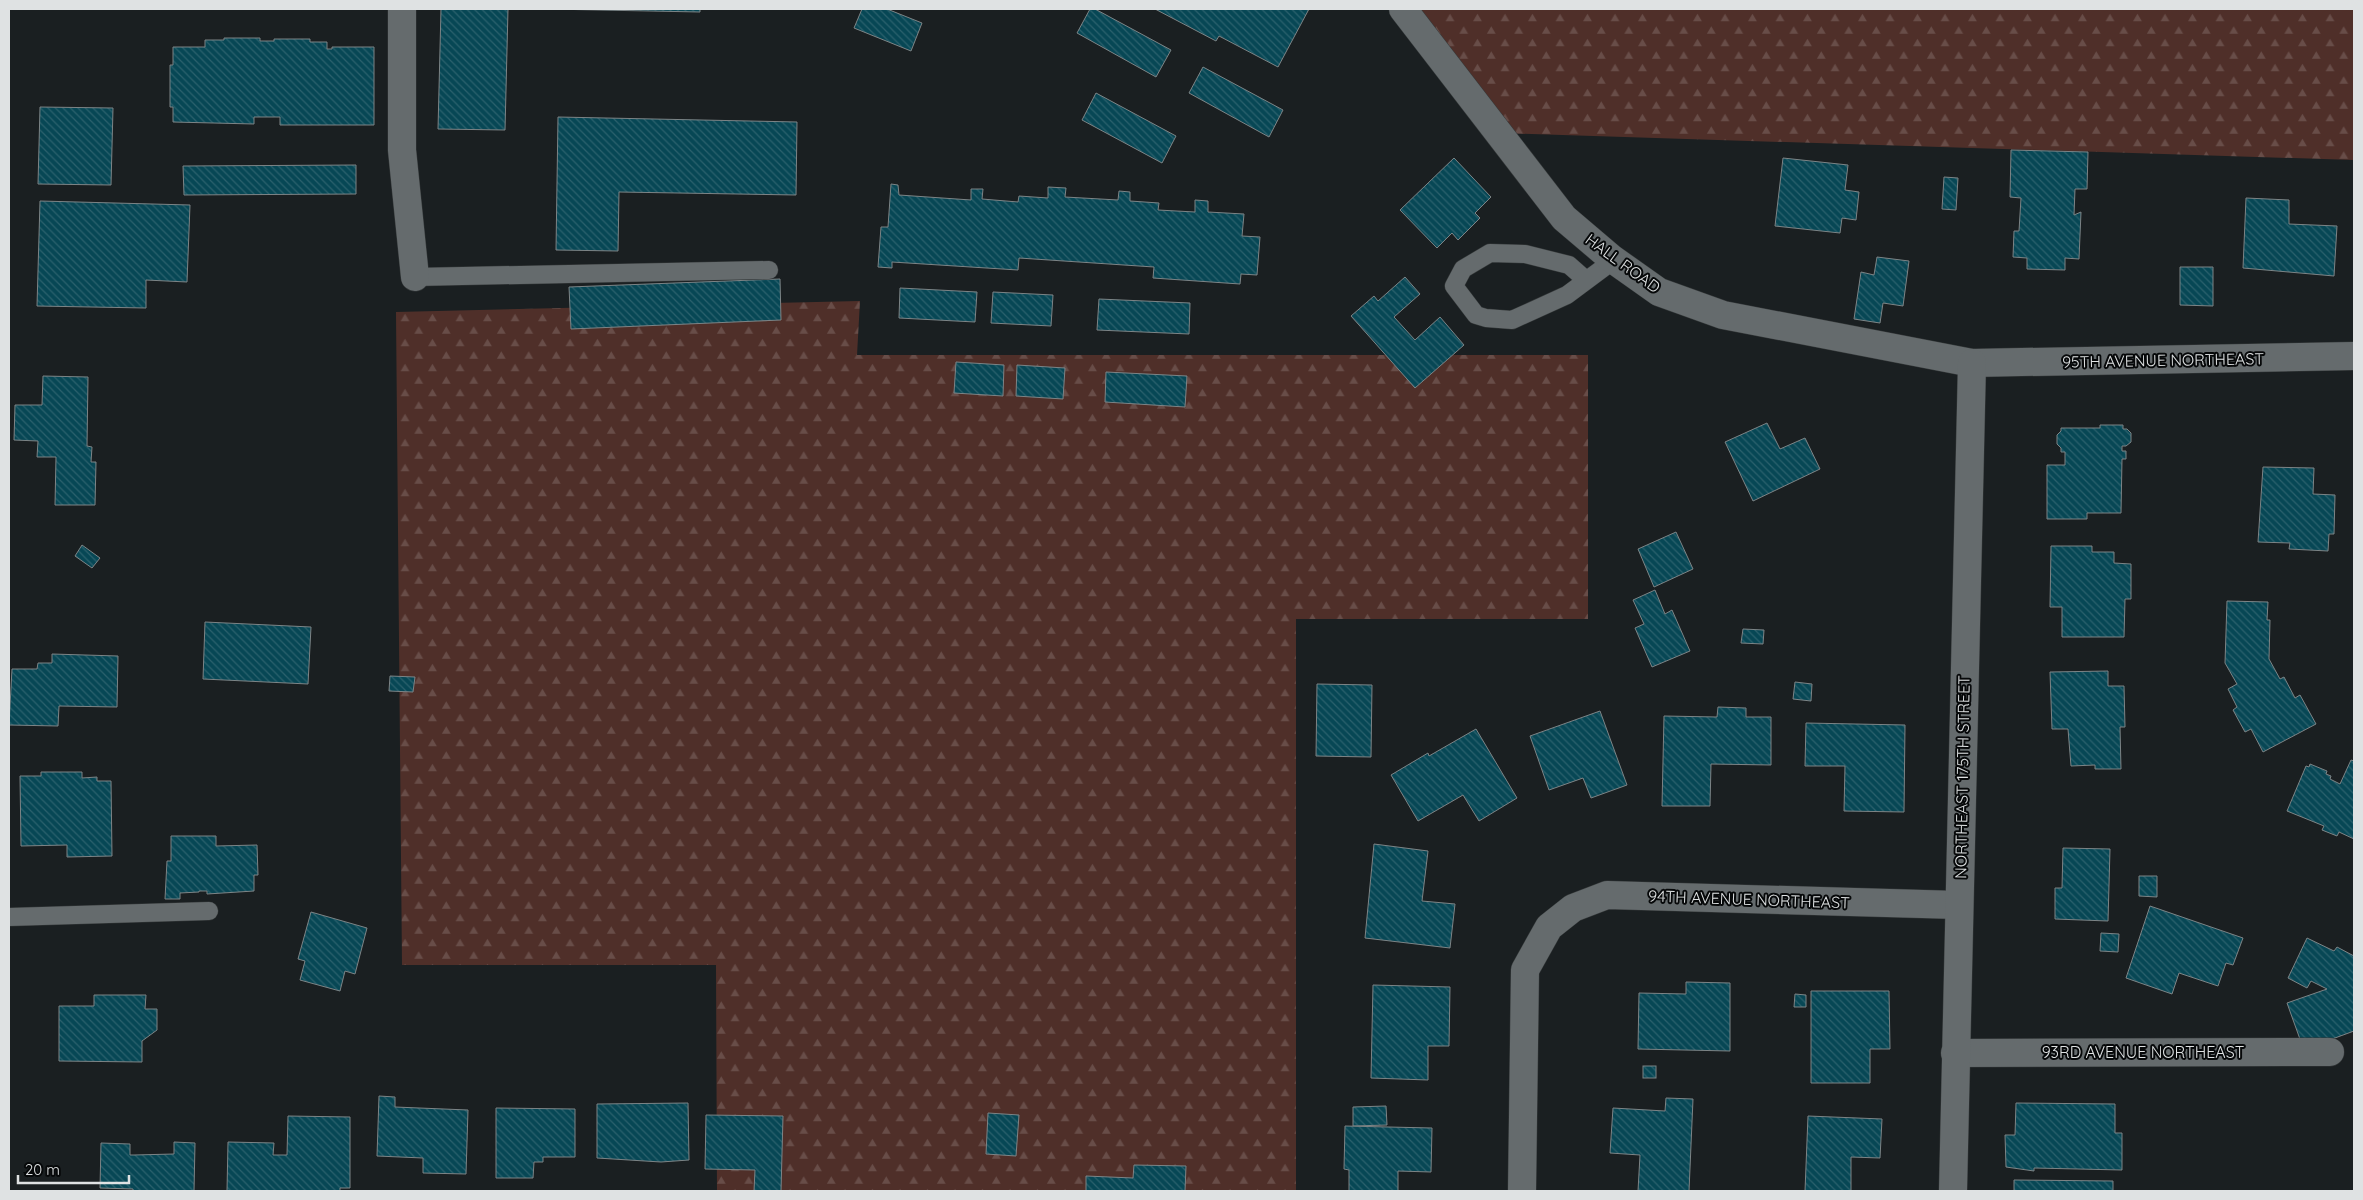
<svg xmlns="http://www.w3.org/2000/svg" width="2363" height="1200" font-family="Quicksand,sans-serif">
<defs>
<pattern id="forest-firs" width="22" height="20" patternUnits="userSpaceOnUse" patternTransform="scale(1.25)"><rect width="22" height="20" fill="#4f2f29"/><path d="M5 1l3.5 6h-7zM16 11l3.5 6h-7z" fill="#684d48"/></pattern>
<pattern id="building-back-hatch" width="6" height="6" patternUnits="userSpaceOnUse" patternTransform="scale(1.25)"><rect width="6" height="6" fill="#074755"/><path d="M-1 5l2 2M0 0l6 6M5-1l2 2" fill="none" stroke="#2b616d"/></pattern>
</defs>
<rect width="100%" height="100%" fill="#1a1f21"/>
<!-- forest -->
<g fill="url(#forest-firs)">
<polygon points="1403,9 2354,9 2354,160 1498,133"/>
<polygon points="860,301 857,355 1588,355 1588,619 1296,619 1296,1191 717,1191 716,965 402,965 396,312"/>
</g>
<!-- building -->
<g fill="url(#building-back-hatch)" stroke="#7d8486">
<polygon points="441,9 508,9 505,130 438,129"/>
<polygon points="548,9 700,9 700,12"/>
<polygon points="862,9 887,9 922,23 911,51 854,28"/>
<polygon points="1090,9 1095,9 1171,50 1156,77 1077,33"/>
<polygon points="1155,9 1309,9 1278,67 1219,36 1216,41"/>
<polygon points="224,38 260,38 260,41 274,41 274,39 310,39 310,42 327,42 327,49 332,49 332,47 374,47 374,125 280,125 280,117 254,117 254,124 173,122 173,107 170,107 170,65 173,65 173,47 205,47 205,40 224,40"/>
<polygon points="1203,67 1283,110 1269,137 1189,93"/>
<polygon points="1096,93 1176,136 1162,163 1082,120"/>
<polygon points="40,107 113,108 111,185 38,184"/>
<polygon points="558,117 797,122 796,195 619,192 618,251 556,250"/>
<polygon points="2011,150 2088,152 2087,189 2075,189 2074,215 2081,212 2079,259 2065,258 2065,270 2027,269 2027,258 2013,257 2014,231 2019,231 2021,198 2010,197"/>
<polygon points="1454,158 1491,197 1475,213 1480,218 1458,240 1452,233 1437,248 1400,210"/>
<polygon points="1783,158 1848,165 1845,190 1859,192 1856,220 1842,218 1840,233 1775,226"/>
<polygon points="356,165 356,194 184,195 183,166"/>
<polygon points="1944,177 1958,178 1956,210 1942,209"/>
<polygon points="891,184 898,185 899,195 971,200 971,189 983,189 982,199 1018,202 1019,196 1048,198 1048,187 1066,188 1065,197 1118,200 1119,191 1130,192 1130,201 1159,203 1158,210 1195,212 1195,200 1208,201 1208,212 1244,214 1242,236 1260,237 1257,275 1241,274 1240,284 1153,278 1154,267 1019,258 1018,270 892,262 892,268 878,267 881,227 888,227"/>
<polygon points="2246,198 2289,200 2289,224 2337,226 2334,276 2243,268"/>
<polygon points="40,201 190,205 187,282 146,280 146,308 37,306"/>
<polygon points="1877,257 1909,261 1903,306 1883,303 1880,323 1854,319 1861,272 1874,275"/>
<polygon points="2180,267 2213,267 2213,306 2180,305"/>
<polygon points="1405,277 1420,294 1394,317 1415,340 1440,317 1464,345 1415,388 1351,316 1374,296 1378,301"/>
<polygon points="780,279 781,320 571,329 569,287"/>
<polygon points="900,288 977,292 975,322 899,318"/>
<polygon points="993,292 1053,295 1051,326 991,323"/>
<polygon points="1099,299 1190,303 1189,334 1097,330"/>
<polygon points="956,362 1004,365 1003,396 954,393"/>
<polygon points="1017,365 1065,368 1063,399 1016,396"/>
<polygon points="1106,372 1187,376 1185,407 1105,402"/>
<polygon points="43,376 88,377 87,446 92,447 91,462 96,462 95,505 55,505 56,457 37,457 38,441 14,440 15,405 42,405"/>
<polygon points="1767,423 1780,449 1805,438 1820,469 1753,501 1725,442"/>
<polygon points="2100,425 2123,425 2123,429 2127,429 2131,433 2131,442 2126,446 2122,446 2122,451 2126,451 2126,459 2122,459 2121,513 2087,513 2087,519 2047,519 2047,465 2065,465 2065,452 2061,452 2061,448 2057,444 2057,435 2061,431 2061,428 2100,428"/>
<polygon points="2263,467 2314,468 2313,494 2335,495 2334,534 2329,534 2328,551 2289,549 2290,543 2258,542"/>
<polygon points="1676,532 1693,569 1654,587 1638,549"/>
<polygon points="82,545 100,558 92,568 75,556"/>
<polygon points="2051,546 2092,546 2092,552 2114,552 2114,563 2131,564 2131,599 2125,599 2124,637 2062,637 2062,607 2050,607"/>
<polygon points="1655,590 1665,614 1672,610 1690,651 1652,667 1635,628 1644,624 1633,600"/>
<polygon points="2227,601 2268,602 2267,620 2270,620 2269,659 2280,679 2284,677 2295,698 2300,695 2316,724 2263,752 2251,729 2245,732 2233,710 2237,707 2228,689 2237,684 2225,663"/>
<polygon points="205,622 311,627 308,684 203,679"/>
<polygon points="1743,629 1764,630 1763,644 1741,643"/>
<polygon points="52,654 118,656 117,707 59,706 58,726 9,725 12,669 37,669 38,663 52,663"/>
<polygon points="2108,671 2108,686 2124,686 2125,727 2120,727 2121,769 2095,769 2095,765 2071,766 2068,729 2052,729 2050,672"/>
<polygon points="390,676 415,677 413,692 389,691"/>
<polygon points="1795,682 1812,684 1811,701 1793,699"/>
<polygon points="1317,684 1372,685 1371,757 1316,756"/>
<polygon points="1718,707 1746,708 1746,717 1771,717 1771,765 1711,764 1710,806 1662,806 1664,716 1717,717"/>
<polygon points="1600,711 1627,785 1591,798 1583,778 1549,790 1530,736"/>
<polygon points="1806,723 1905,725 1904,812 1844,811 1845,766 1805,766"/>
<polygon points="1476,729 1517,798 1479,821 1463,795 1418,821 1391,775 1428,753 1429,756"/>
<polygon points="2351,760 2354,761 2354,839 2339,832 2337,836 2322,830 2324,826 2287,811 2306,766 2309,767 2310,764 2327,771 2326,774 2331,776 2330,779 2340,784"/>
<polygon points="41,772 82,772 82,778 97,777 97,781 111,781 112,856 67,857 67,845 21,846 20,776 41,776"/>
<polygon points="171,836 216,836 216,846 257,845 258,875 254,875 254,891 207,894 207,891 199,891 199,892 180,893 180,899 165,899 167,861 171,861"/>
<polygon points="1374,844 1428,851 1422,901 1455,904 1450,948 1365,938"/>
<polygon points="2063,848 2110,849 2108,921 2055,919 2055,888 2062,888"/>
<polygon points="2139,876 2157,876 2157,897 2139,896"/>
<polygon points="2150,906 2243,938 2233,965 2226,963 2218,986 2179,973 2172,994 2126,978"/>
<polygon points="311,912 367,928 355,974 345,971 340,991 300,980 305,961 298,959"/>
<polygon points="2101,933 2119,934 2118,952 2100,951"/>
<polygon points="2307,938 2334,951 2337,947 2354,956 2354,1031 2313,1046 2301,1042 2287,1003 2327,989 2311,981 2307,988 2288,978"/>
<polygon points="1686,982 1730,983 1730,1051 1638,1049 1639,993 1686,994"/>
<polygon points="1373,985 1450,987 1449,1046 1428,1046 1428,1080 1371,1078"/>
<polygon points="1811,991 1889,991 1890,1049 1870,1049 1870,1083 1811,1083"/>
<polygon points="1795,994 1806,995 1806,1007 1794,1007"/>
<polygon points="94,995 146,995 145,1009 157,1009 157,1030 142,1041 142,1062 59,1061 59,1006 94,1006"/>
<rect x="1643" y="1066" width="13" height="12"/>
<polygon points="379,1096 395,1097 395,1107 468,1110 466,1174 423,1173 423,1158 377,1156"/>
<polygon points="1666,1098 1693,1099 1689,1191 1638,1191 1640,1155 1610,1153 1613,1108 1665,1111"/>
<polygon points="688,1103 689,1160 661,1162 597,1158 597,1104"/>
<polygon points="2016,1103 2115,1104 2115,1133 2122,1133 2122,1170 2034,1168 2034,1171 2006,1167 2005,1135 2015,1135"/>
<polygon points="1386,1106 1387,1125 1353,1126 1353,1107"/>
<polygon points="496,1108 575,1109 575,1157 543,1157 543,1162 534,1162 533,1178 496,1178"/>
<polygon points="988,1113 1019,1115 1016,1156 986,1154"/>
<polygon points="706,1115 783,1116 781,1191 754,1191 755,1170 705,1169"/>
<polygon points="288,1116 350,1117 350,1188 340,1188 340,1191 227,1191 228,1142 274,1143 273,1155 287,1155"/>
<polygon points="1808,1116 1882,1119 1880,1158 1851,1157 1851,1191 1805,1191"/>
<polygon points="1345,1126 1432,1128 1431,1172 1398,1171 1398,1191 1349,1191 1349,1170 1344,1169"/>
<polygon points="174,1142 195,1143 194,1191 133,1191 133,1189 100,1188 101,1143 130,1144 130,1155 134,1155 174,1154"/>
<polygon points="1134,1165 1186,1166 1185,1191 1086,1191 1086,1176 1133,1178"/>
<polygon points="2014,1180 2113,1181 2113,1191 2014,1191"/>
</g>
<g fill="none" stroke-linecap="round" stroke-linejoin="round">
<defs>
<g id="service">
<polyline points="415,277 769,270"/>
<polyline points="1586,280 1569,265 1525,254 1490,253 1463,269 1454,286 1476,315 1486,318 1512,320 1567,295 1614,260"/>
<polyline points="9,917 209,911"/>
</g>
<g id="minor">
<polyline points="402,9 402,150 415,277"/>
<polyline points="1403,9 1564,218 1611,258 1659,292 1723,315 1972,363 2354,356"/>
<polyline points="1955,1053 2330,1052"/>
<polyline points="1522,1191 1525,970 1549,927 1573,908 1607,895 1958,905"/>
<polyline points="1953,1191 1972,363"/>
</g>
</defs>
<!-- service casing -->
<use href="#service" stroke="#35393a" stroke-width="19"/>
<!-- minor casing -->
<use href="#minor" stroke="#35393a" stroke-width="29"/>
<!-- service -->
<use href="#service" stroke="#656b6d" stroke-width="18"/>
<!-- minor -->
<use href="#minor" stroke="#656b6d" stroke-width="28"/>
</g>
<g text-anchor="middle" stroke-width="4" stroke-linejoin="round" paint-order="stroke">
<!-- street labels -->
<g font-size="16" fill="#dfe2e3" stroke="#060809">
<text transform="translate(1623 263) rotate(36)" y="6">HALL ROAD</text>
<text transform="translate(2163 360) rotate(-1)" y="6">95TH AVENUE NORTHEAST</text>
<text transform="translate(1962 777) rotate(-89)" y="6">NORTHEAST 175TH STREET</text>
<text transform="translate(1749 899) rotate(2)" y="6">94TH AVENUE NORTHEAST</text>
<text x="2143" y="1058">93RD AVENUE NORTHEAST</text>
</g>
</g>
<!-- border -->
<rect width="2363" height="1200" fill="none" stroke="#dfe2e3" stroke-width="20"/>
<!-- scale -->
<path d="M18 1175v8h111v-8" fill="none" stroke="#dfe2e3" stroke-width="2.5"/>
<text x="25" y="1175" font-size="15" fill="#dfe2e3" stroke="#060809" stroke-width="4" paint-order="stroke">20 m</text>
</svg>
